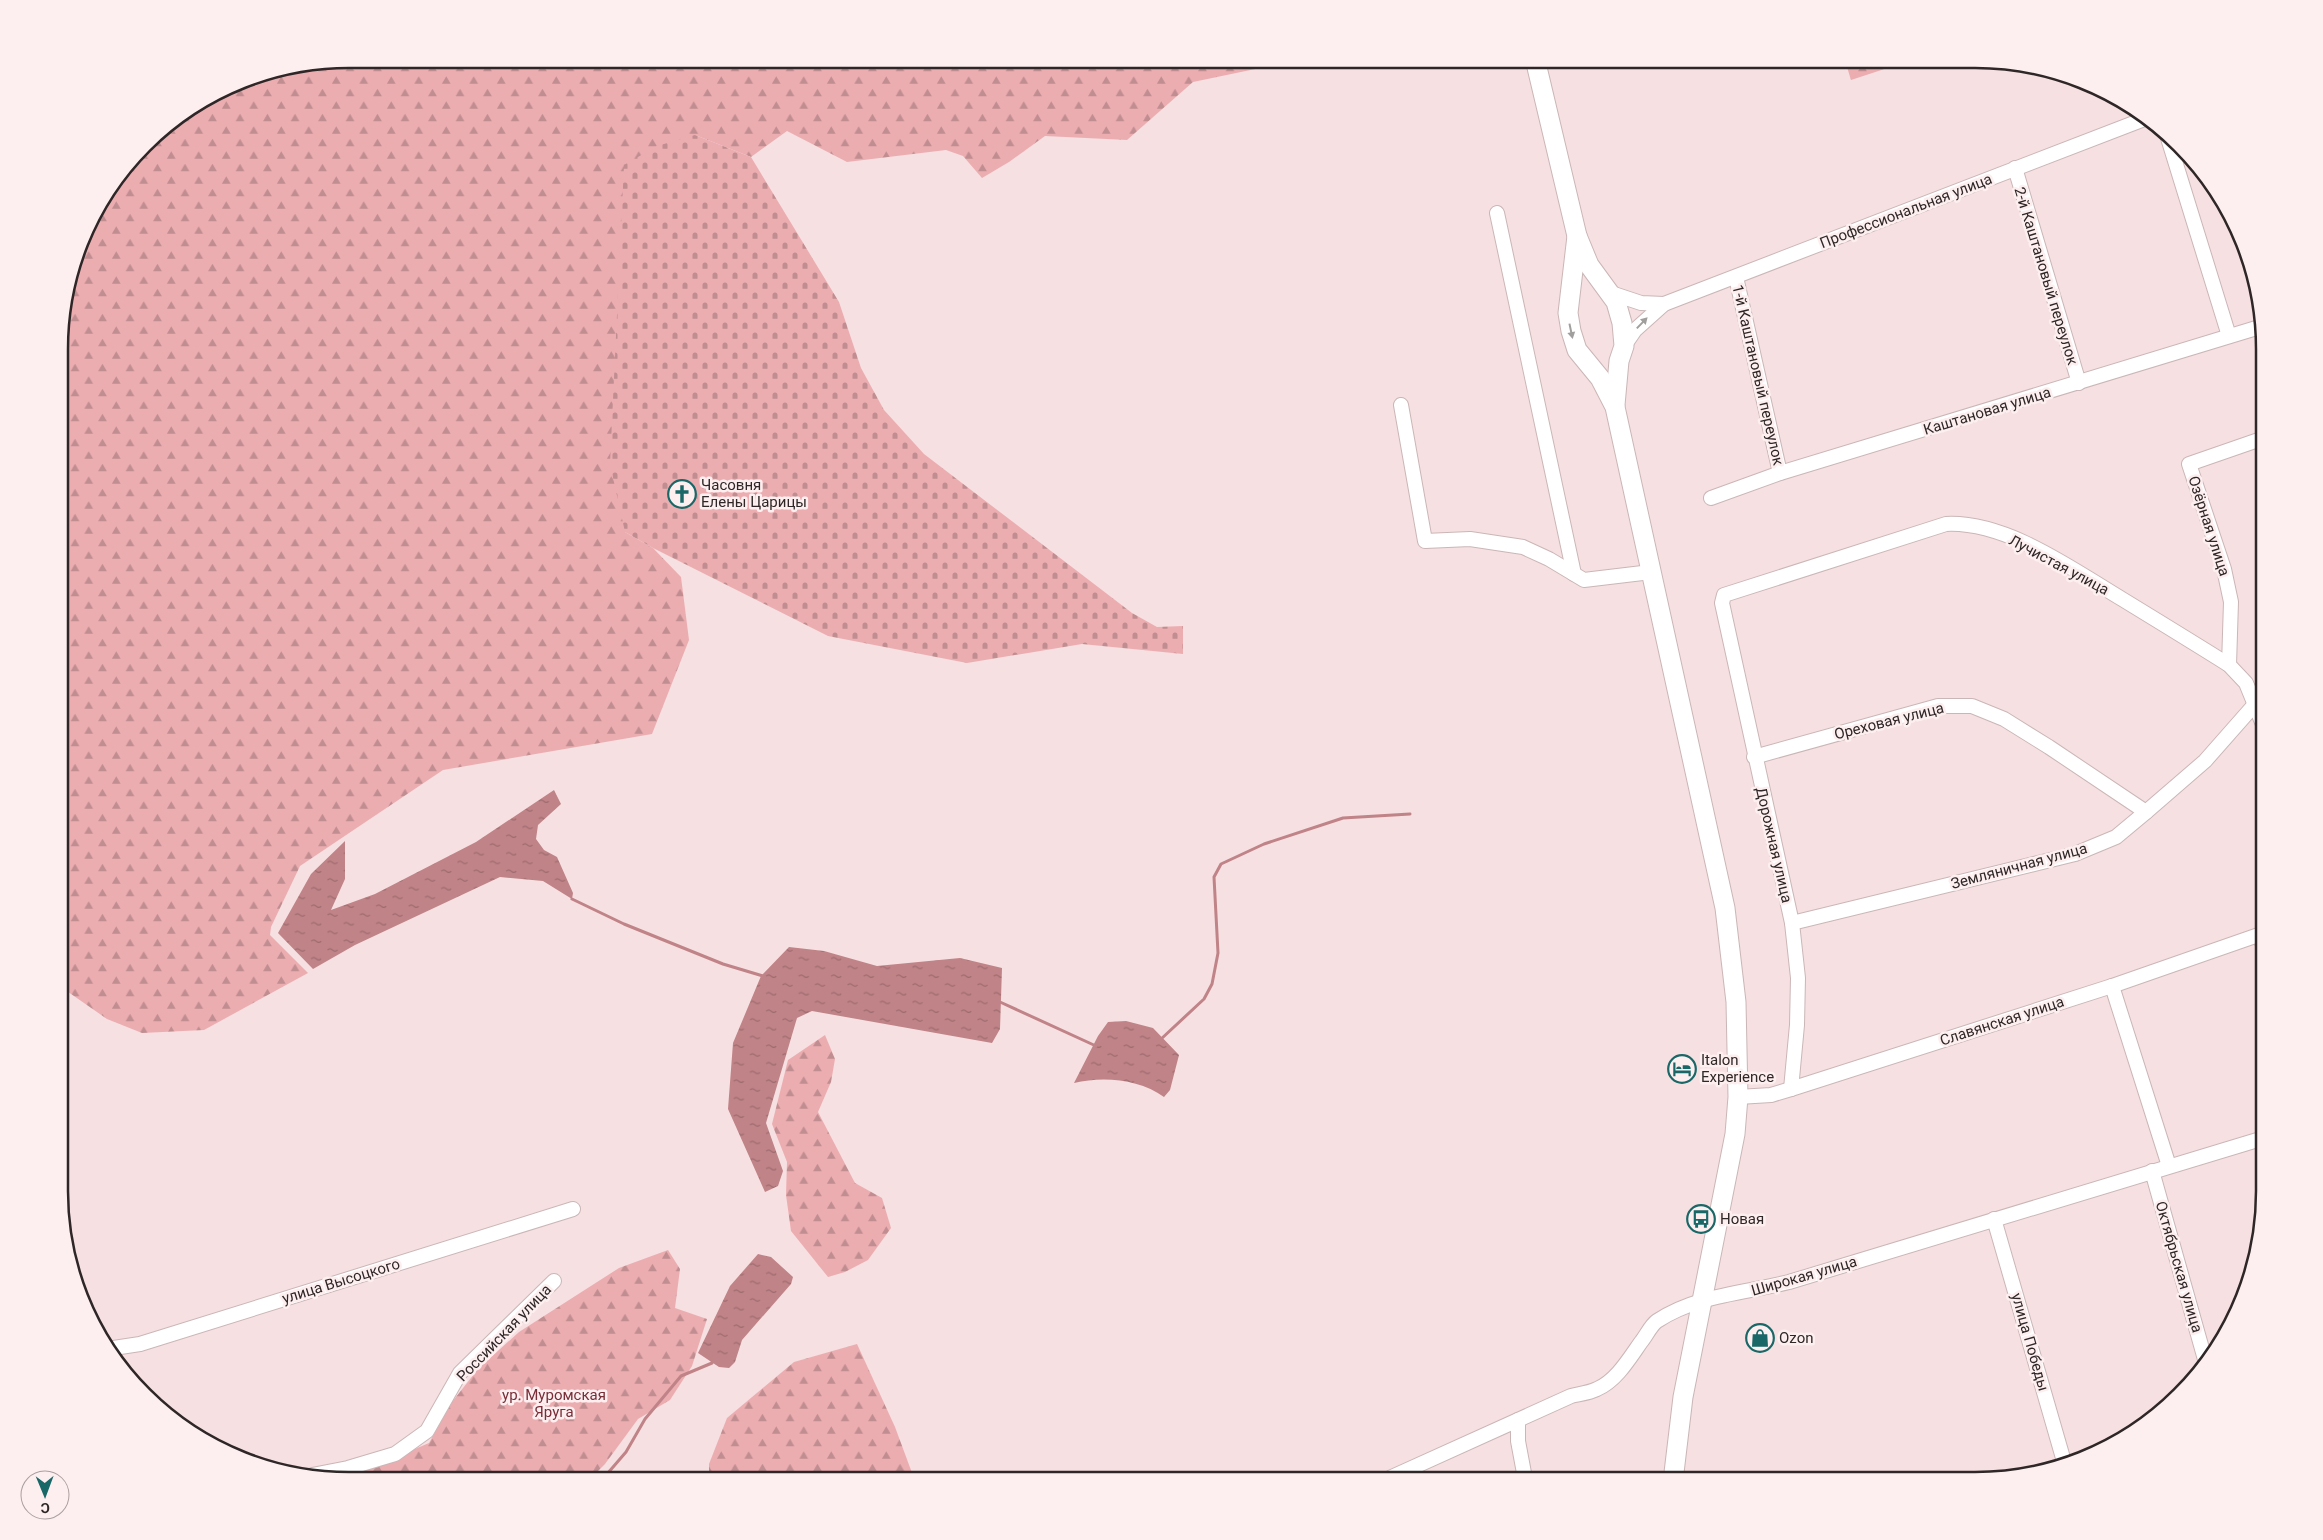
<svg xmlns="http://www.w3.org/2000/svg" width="2323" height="1540" font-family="Roboto,sans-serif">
<defs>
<pattern id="forest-firs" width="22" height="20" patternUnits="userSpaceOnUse" patternTransform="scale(1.25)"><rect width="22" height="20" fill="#ecadb1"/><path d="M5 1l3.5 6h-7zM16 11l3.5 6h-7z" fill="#c08d90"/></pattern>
<pattern id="cemetery-stones" width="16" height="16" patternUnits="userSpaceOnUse" patternTransform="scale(1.25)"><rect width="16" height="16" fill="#ecadb1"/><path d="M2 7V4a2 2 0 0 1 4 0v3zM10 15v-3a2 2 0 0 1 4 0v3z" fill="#c08d90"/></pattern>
<pattern id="water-ripples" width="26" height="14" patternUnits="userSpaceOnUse" patternTransform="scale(1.25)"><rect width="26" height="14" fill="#c08387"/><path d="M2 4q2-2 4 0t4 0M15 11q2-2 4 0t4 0" fill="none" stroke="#9c6b6e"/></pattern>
</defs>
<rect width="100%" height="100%" fill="#f6e0e1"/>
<!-- forest -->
<g fill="url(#forest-firs)">
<polygon points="349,59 1303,59 1193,82 1127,140 1045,136 1009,162 982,178 963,156 946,150 847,162 787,131 751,157 695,135 625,532 653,548 681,577 689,640 652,734 443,770 300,866 271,927 270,935 308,973 204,1030 142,1033 107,1019 61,987 61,311 89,220 157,131 238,81"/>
<polygon points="1859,59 1915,59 1851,80 1847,67"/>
<polygon points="825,1035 835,1059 831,1082 818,1112 855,1183 882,1198 891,1228 868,1260 845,1272 828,1277 791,1231 786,1195 787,1162 772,1124 788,1060"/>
<polygon points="668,1250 680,1269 675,1308 707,1319 692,1366 670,1400 638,1419 605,1464 588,1481 342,1480 429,1443 452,1402 478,1369 519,1332 619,1268"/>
<polygon points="857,1344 895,1427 915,1481 709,1481 709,1464 727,1418 794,1362"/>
</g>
<!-- cemetery -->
<polygon fill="url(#cemetery-stones)" points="695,135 751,157 839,302 861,368 884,410 924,454 1132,613 1157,627 1183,626 1183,654 1082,644 967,663 828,636 653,548 625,532 610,464 624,165 657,146"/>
<!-- water -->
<g fill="url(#water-ripples)">
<polygon points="554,790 561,804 538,825 536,839 544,850 557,857 573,893 572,899 543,881 500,877 355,945 313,969 278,933 311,874 345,841 345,879 331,910 375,894 476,842"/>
<polygon points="789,947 824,951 877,966 960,958 1002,968 1000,1029 992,1043 812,1011 797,1018 766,1123 783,1171 778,1186 765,1192 728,1109 733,1043 761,976"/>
<path d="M1126,1021L1153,1028L1179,1055L1170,1090L1164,1097C1139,1079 1103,1076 1074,1083L1098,1036L1108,1022Z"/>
<polygon points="758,1254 771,1257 793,1277 791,1284 742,1340 735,1362 729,1368 719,1367 698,1353 730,1286"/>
</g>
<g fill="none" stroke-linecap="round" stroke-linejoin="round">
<!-- stream -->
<g stroke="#c08387" stroke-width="3">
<polyline points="572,899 624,924 723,964 763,976"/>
<polyline points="1000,1002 1096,1046"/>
<polyline points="1160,1040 1204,999 1212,984 1218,953 1214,877 1221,864 1264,844 1343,818 1410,814"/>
<polyline points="601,1481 626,1452 645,1419 681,1376 712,1363"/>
</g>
<defs>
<g id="minor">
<polyline points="2167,135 2229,336"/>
<polyline points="2015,168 2079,383"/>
<polyline points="1497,213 1574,574"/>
<polyline points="1736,277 1780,473"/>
<polyline points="1608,292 1641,303 1664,304"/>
<polyline points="1624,346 1635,330 1664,304 2147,118"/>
<polyline points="1401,405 1425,541 1470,539 1523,547 1549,559 1584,580 1651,572"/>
<polyline points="1711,498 1780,473 2263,326"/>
<polyline points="2229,665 2231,602 2224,569 2189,464 2264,438"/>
<polyline points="1754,757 1938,706 1972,706 2004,719 2049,747 2146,812"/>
<polyline points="1792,923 2075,854 2116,837 2146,812 2205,761 2264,694"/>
<polyline points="2259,935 2264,948"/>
<polyline points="2112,986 2169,1166"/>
<path d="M1791,1089L1797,1025L1798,978L1792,923L1722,603L1724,595L1946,524C2006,521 2072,569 2122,599C2158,621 2194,643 2229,665L2246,683L2264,727"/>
<polyline points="1738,1097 1771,1095 1791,1089 2112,986 2264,933"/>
<polyline points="2152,1171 2206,1363"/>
<polyline points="1994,1219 2065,1465"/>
<polyline points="107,1349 140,1344 573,1209"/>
<polyline points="1518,1420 1518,1441 1524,1473 1523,1481"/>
<polyline points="312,1475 348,1468 395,1454 427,1431 460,1373 554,1281"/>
<path d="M1383,1481L1571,1396C1579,1394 1589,1393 1597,1389C1616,1381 1629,1359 1641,1342C1646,1336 1651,1325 1657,1321C1696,1295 1745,1293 1789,1282L2264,1138"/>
</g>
<g id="major">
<polyline points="1535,59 1577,236 1589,265 1616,302 1622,323 1624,346 1619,361 1615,405"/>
<polyline points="1577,236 1568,313 1571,331 1577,350 1600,378 1615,407 1725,908 1736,1002 1738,1097 1735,1134 1683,1397 1673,1481"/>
</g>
</defs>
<!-- minor casing -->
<use href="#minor" stroke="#cbb6b7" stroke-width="16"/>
<!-- major casing -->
<use href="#major" stroke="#cbb6b7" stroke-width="21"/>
<!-- minor -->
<use href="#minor" stroke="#fff" stroke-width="14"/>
<!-- major -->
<use href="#major" stroke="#fff" stroke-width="19"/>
</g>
<!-- one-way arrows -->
<defs><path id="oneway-solid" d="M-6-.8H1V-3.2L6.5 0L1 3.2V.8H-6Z" transform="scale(1.25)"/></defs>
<g fill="#a19e9e">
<use href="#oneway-solid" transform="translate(1642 323) rotate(-46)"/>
<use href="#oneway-solid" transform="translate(1571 331) rotate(78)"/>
</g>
<!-- icons -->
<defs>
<symbol id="church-ring" viewBox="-11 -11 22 22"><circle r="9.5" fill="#fdeff0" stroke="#196767" stroke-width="1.5"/><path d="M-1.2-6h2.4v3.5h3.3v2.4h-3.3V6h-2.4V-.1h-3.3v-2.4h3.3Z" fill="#196767"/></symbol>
<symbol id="hotel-ring" viewBox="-11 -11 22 22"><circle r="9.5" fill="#fdeff0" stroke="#196767" stroke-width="1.5"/><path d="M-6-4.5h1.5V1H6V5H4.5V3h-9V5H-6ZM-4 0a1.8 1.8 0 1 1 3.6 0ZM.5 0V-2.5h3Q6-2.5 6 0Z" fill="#196767"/></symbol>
<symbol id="bus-ring" viewBox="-11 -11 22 22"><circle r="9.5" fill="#fdeff0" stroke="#196767" stroke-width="1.5"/><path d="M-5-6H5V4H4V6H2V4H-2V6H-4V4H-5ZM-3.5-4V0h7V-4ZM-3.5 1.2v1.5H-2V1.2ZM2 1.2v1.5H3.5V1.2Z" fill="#196767"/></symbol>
<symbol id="shop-ring" viewBox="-11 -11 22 22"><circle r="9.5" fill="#fdeff0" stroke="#196767" stroke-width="1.5"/><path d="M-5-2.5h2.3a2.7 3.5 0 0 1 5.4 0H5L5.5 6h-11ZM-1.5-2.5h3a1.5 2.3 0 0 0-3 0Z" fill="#196767"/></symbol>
</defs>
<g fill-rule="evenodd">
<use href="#church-ring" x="666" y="478" width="32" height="32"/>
<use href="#hotel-ring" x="1666" y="1053" width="32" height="32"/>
<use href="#bus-ring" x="1685" y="1203" width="32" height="32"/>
<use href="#shop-ring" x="1744" y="1322" width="32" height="32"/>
</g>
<g text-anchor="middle" stroke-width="5" stroke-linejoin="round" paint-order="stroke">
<!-- street labels -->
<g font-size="15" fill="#2f2727" stroke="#fdeff0">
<text transform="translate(1906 211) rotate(-21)" y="5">Профессиональная улица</text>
<text transform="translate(2046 276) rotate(73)" y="5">2-й Каштановый переулок</text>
<text transform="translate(1758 375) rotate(77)" y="5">1-й Каштановый переулок</text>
<text transform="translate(1987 411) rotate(-17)" y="5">Каштановая улица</text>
<text transform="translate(2209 526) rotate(72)" y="5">Озёрная улица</text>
<text transform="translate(2059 565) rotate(28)" y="5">Лучистая улица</text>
<text transform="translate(1889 721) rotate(-14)" y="5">Ореховая улица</text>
<text transform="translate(1774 845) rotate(77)" y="5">Дорожная улица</text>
<text transform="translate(2019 866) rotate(-15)" y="5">Земляничная улица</text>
<text transform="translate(2002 1021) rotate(-18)" y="5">Славянская улица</text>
<text transform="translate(2179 1267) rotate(74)" y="5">Октябрьская улица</text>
<text transform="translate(1804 1276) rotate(-16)" y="5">Широкая улица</text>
<text transform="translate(341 1281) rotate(-17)" y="5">улица Высоцкого</text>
<text transform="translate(504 1333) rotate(-46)" y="5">Российская улица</text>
<text transform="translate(2030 1342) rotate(74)" y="5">улица Победы</text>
</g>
<!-- poi labels -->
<g font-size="15" fill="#2f2727" stroke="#fdeff0" text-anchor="start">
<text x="701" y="490">Часовня<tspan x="701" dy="17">Елены Царицы</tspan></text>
<text x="1701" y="1065">Italon<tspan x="1701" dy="17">Experience</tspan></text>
<text x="1720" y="1224">Новая</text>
<text x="1779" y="1343">Ozon</text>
</g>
<!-- park labels -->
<g font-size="15" fill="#782d37" stroke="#fdeff0">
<text x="554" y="1400">ур. Муромская<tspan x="554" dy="17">Яруга</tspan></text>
</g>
</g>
<!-- crop -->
<path d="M0 0H2323V1540H0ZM349 68H1975A281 281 0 0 1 2256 349V1191A281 281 0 0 1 1975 1472H349A281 281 0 0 1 68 1191V349A281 281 0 0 1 349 68Z" fill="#fdeff0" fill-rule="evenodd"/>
<path fill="none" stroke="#2f2727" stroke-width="2.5" d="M349 68H1975A281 281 0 0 1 2256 349V1191A281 281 0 0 1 1975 1472H349A281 281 0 0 1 68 1191V349A281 281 0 0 1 349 68Z"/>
<!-- north arrow -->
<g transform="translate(45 1495) rotate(179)"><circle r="24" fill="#fdeff0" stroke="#ab9fa0"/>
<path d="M0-4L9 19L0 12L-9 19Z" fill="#196767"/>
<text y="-8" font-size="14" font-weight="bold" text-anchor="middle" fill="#2f2727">С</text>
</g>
</svg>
